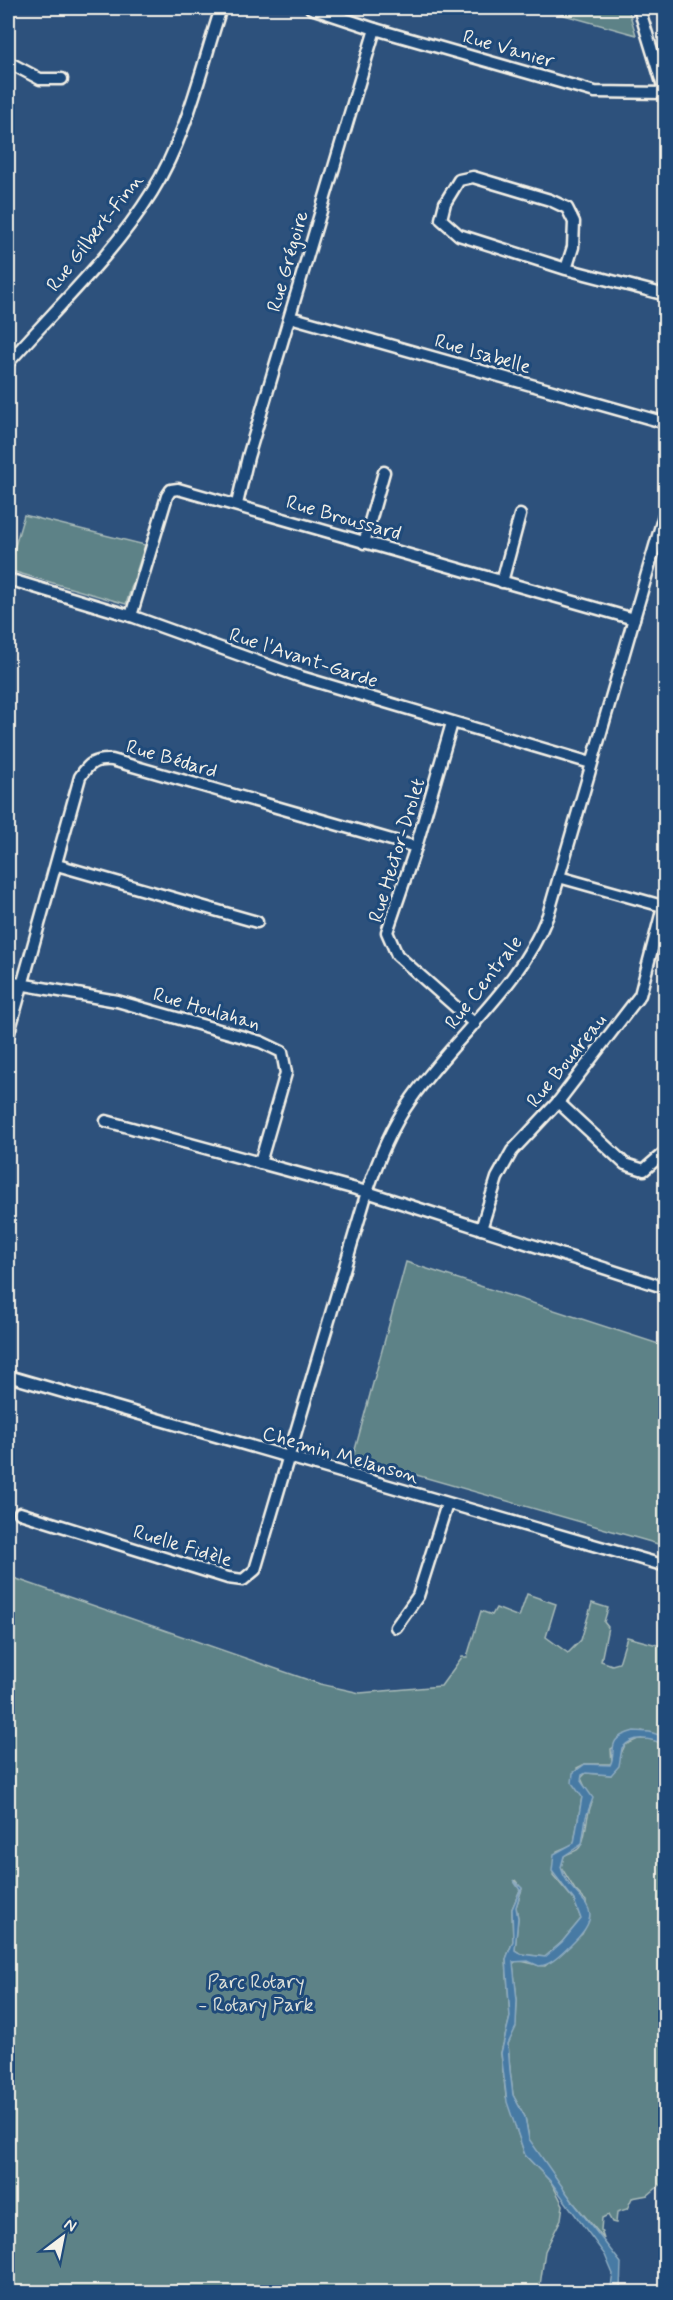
<svg xmlns="http://www.w3.org/2000/svg" width="673" height="2300" font-family="Mynerve,sans-serif">
<rect width="100%" height="100%" fill="#2d517c"/>
<filter id="ink" filterUnits="userSpaceOnUse"><feTurbulence type="fractalNoise" baseFrequency=".0167" numOctaves="2"/><feDisplacementMap in="SourceGraphic" scale="12" xChannelSelector="R" yChannelSelector="G"/><feConvolveMatrix kernelMatrix="1 2 1 2 8 2 1 2 1" color-interpolation-filters="sRGB"/></filter>
<g filter="url(#ink)">
<!-- green -->
<g fill="#5d8287" stroke="#a8bab8" stroke-width="1.5">
<polygon points="539,8 628,8 636,35"/>
<polygon points="24,515 145,545 126,604 8,570"/>
<polygon points="406,1262 665,1346 665,1546 353,1457"/>
<polygon points="8,1576 320,1684 360,1693 441,1686 462,1657 467,1657 481,1611 492,1615 496,1608 519,1617 527,1594 556,1604 546,1637 568,1653 581,1640 592,1603 608,1608 604,1622 608,1627 601,1661 612,1665 619,1663 627,1637 665,1647 665,1737 642,1731 611,1749 612,1764 585,1764 577,1768 582,1797 574,1844 557,1851 553,1875 574,1900 581,1919 562,1942 545,1957 521,1954 515,1950 518,1918 516,1907 522,1889 515,1880 520,1890 512,1909 513,1941 506,1959 510,2017 501,2053 506,2096 525,2155 551,2182 563,2205 561,2219 545,2251 539,2292 8,2292"/>
<path d="M649,1739L665,1744V2181L648,2195L632,2198L627,2209L617,2212L616,2223L612,2222L608,2215L602,2218L601,2230L604,2239L573,2202L533,2147L529,2139L525,2117L513,2095L510,2070L508,2044L516,2024L517,2000L513,1964L516,1961C527,1961 534,1965 545,1966L582,1934L587,1924L586,1901L575,1890L561,1867L564,1856C568,1853 575,1852 578,1849C587,1841 585,1816 592,1803L581,1778L586,1773L611,1775L625,1745L638,1739Z"/>
</g>
<!-- water -->
<path fill="#477aa4" stroke="#8caabf" stroke-width="1.5" d="M634,1731L650,1732L665,1737V1744C650,1739 634,1734 622,1748L619,1766L611,1775L586,1773L582,1775L581,1781L593,1798L586,1817L582,1844L564,1856L561,1867C569,1902 616,1903 570,1946C561,1954 552,1965 539,1966L528,1961L513,1962L517,2000L516,2027L508,2044L510,2070L513,2095L525,2117L529,2139L573,2202L621,2263L620,2292H610L613,2274L605,2255L551,2182L525,2155L507,2102L501,2053L510,2017L506,1959L513,1941L512,1909L520,1890L513,1880L522,1888L516,1907L518,1918L515,1950L521,1954L545,1957L562,1942L581,1919L574,1900L552,1871L554,1854L574,1843L582,1797L572,1783L573,1773L585,1764L610,1765C618,1752 603,1739 634,1731Z"/>
<g fill="none" stroke-linecap="round" stroke-linejoin="round">
<defs>
<g id="minor">
<polyline points="311,8 375,29 595,92 665,93"/>
<polyline points="639,8 666,96"/>
<polyline points="8,62 40,79 62,79"/>
<polyline points="566,269 573,247 574,222 567,208 550,200 473,177 459,180 445,203 441,219 459,235 566,269 666,295"/>
<polyline points="290,317 666,423"/>
<path d="M8,363C56,308 113,255 152,192C187,136 201,69 221,8"/>
<polyline points="237,504 248,457 375,29"/>
<polyline points="364,543 384,472"/>
<polyline points="8,579 134,617 301,677 591,763"/>
<polyline points="502,582 520,515"/>
<polyline points="131,616 167,496 171,490 178,489 634,619"/>
<polyline points="452,723 416,847 387,932 397,955 475,1024"/>
<polyline points="57,865 257,922"/>
<polyline points="559,877 666,907"/>
<polyline points="8,982 117,1001 261,1042 282,1052 286,1073 260,1163"/>
<path d="M8,1036L80,777C89,763 95,759 112,760L416,847"/>
<polyline points="558,1102 625,1164 644,1170 666,1151"/>
<polyline points="106,1121 367,1192 666,1288"/>
<polyline points="481,1229 497,1178 512,1151 558,1102 640,995 663,907"/>
<polyline points="8,1376 666,1566"/>
<path d="M20,1513L228,1578L243,1580L255,1570L367,1192C379,1158 391,1127 412,1098C455,1036 520,987 548,915L666,508"/>
<polyline points="396,1627 418,1596 447,1504"/>
</g>
</defs>
<!-- minor casing -->
<use href="#minor" stroke="#f4f1e8" stroke-width="15"/>
<!-- minor -->
<use href="#minor" stroke="#1f4a7a" stroke-width="10"/>
</g>
</g>
<g text-anchor="middle" stroke-width="6" stroke-linejoin="round" paint-order="stroke">
<!-- street labels -->
<g font-size="20" fill="#f4f1e8" stroke="#1f4a7a">
<text transform="translate(509 48) rotate(16)" y="7">Rue Vanier</text>
<text transform="translate(94 232) rotate(-52)" y="7">Rue Gilbert-Finn</text>
<text transform="translate(287 261) rotate(-74)" y="7">Rue Grégoire</text>
<text transform="translate(483 353) rotate(16)" y="7">Rue Isabelle</text>
<text transform="translate(344 517) rotate(16)" y="7">Rue Broussard</text>
<text transform="translate(304 657) rotate(18)" y="7">Rue l'Avant-Garde</text>
<text transform="translate(172 758) rotate(16)" y="7">Rue Bédard</text>
<text transform="translate(396 850) rotate(-73)" y="7">Rue Hector-Drolet</text>
<text transform="translate(483 982) rotate(-52)" y="7">Rue Centrale</text>
<text transform="translate(207 1008) rotate(16)" y="7">Rue Houlahan</text>
<text transform="translate(566 1060) rotate(-51)" y="7">Rue Boudreau</text>
<text transform="translate(341 1454) rotate(16)" y="7">Chemin Melanson</text>
<text transform="translate(183 1545) rotate(17)" y="7">Ruelle Fidèle</text>
</g>
<!-- park labels -->
<g font-size="20" fill="#dde0d9" stroke="#1f4a7a">
<text x="256" y="1988">Parc Rotary<tspan x="256" dy="23">- Rotary Park</tspan></text>
</g>
</g>
<!-- margin -->
<rect width="673" height="2300" fill="none" stroke="#1f4a7a" stroke-width="30"/>
<rect x="15" y="15" width="643" height="2270" fill="none" stroke="#f4f1e8" stroke-width="2" filter="url(#ink)"/>
<!-- north arrow -->
<g transform="translate(63 2237) rotate(32)" stroke="#1f4a7a" stroke-width="4.5" paint-order="stroke">
<path d="M0-4.5L10 22L0 15L-10 22Z" fill="#f4f1e8"/>
<text y="-9" font-size="16" font-weight="bold" text-anchor="middle" fill="#f4f1e8">N</text>
</g>
</svg>
